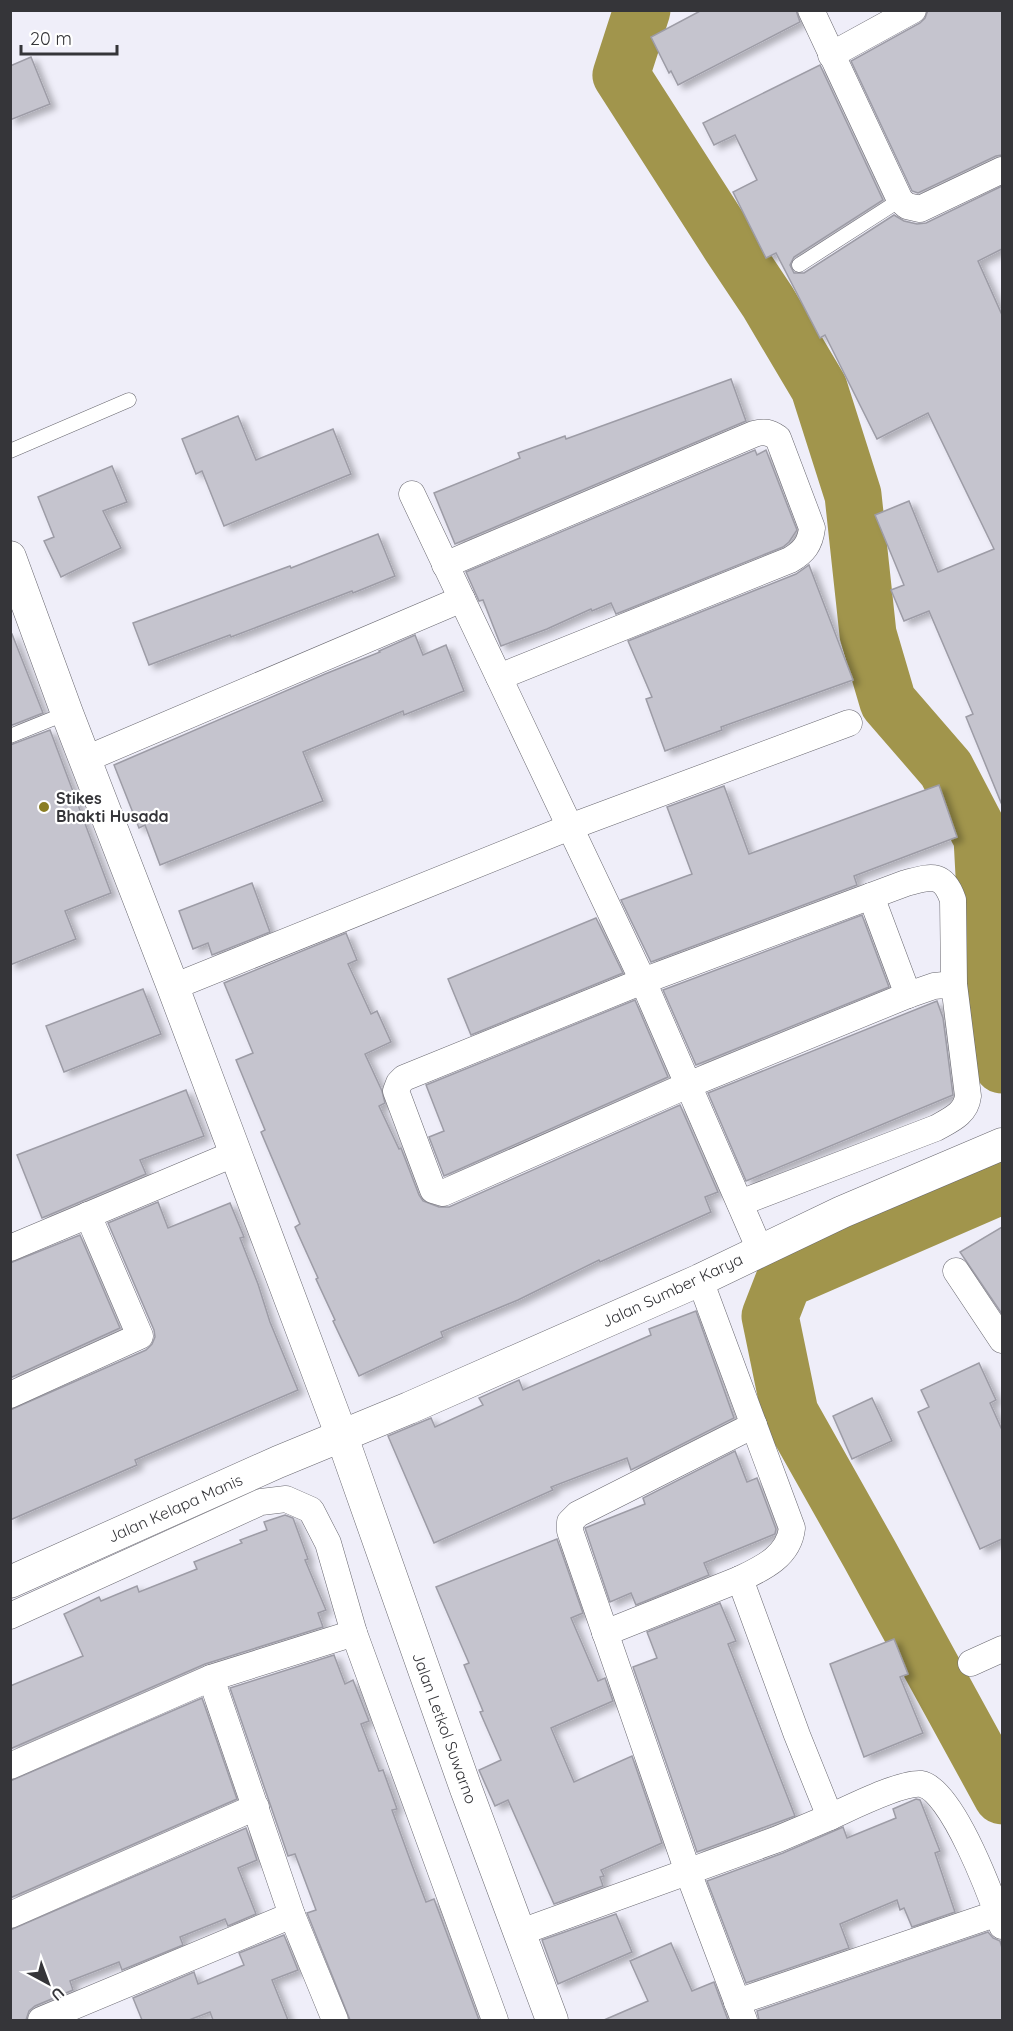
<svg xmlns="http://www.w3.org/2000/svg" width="1013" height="2031" font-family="Quicksand,sans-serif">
<defs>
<filter id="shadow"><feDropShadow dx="6" dy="4" stdDeviation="3" flood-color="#0004"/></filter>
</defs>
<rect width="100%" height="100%" fill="#efeef9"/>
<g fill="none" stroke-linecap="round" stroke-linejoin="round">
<!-- river -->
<g stroke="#a1954c" stroke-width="57">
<polyline points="642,10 621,75 730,245 768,302 819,388 853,495 868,634 888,702 946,769 982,838 989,967 1002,1065"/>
<polyline points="1002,1178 991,1190 784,1280 770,1316 790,1413 870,1555 1002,1796"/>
</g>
</g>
<!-- building -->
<g fill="#c5c4ce" stroke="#9d9ca6" stroke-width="1.5" filter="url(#shadow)">
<polygon points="702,10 796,10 800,22 678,85 671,71 669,73 651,37"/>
<polygon points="928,10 1002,10 1002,155 996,156 918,193 912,191 851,61 920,23 925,18"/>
<polygon points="31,57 50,104 10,120 10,66"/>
<polygon points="820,65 883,200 794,257 790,265 794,273 804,273 894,215 904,221 917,224 926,223 1002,186 1002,249 978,261 1002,315 1002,805 966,717 973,714 929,611 904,621 891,590 904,585 875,515 909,501 938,572 994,549 928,413 877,439 825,335 820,338 776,253 766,258 733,192 757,180 735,135 714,145 703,123"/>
<polygon points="731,379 746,421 455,544 434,493 520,458 518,453 565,436 566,439"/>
<polygon points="238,416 256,460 333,429 351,474 224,526 202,471 196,474 182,439"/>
<polygon points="755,450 757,455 766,450 797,530 789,542 783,547 616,614 611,603 592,611 591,609 547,629 501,646 483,600 479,601 466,572"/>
<polygon points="112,466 127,502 103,511 121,548 61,577 44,541 54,537 38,497"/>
<polygon points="378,534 395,576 353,593 352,591 231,637 230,635 149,665 133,623 290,566 291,568"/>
<polygon points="809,565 853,680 721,727 722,730 665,751 646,699 652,697 628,641 796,574"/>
<polygon points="12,634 43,713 10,726 10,635"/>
<polygon points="415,635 423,655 446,645 464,691 404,715 403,711 303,752 323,801 160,865 145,825 139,828 114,765 325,674 380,652 379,651"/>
<polygon points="50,730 111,893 65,911 76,939 10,965 10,745"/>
<polygon points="939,785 957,837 854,876 857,885 651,962 621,900 692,874 667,807 724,786 749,854"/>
<polygon points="252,883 270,932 212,955 208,943 193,949 179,911"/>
<polygon points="862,915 889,987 696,1065 663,990"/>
<polygon points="596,918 623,973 471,1035 448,979"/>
<polygon points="346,933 357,960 348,964 371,1014 377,1011 391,1042 365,1054 382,1091 385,1103 379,1106 399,1149 401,1148 419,1195 423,1201 439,1207 449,1207 680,1105 718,1192 705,1197 711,1212 600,1262 599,1260 518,1300 441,1332 443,1337 359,1376 333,1321 335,1320 316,1279 318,1278 295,1227 300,1224 261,1132 265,1130 236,1060 253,1053 224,983"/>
<polygon points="143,989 161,1034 64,1072 46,1026"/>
<polygon points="635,1000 668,1077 444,1176 429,1137 444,1131 426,1085"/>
<polygon points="937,1001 943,1018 953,1095 746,1181 708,1093"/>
<polygon points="186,1090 204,1136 140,1160 146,1174 42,1218 17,1155"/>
<polygon points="158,1202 168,1228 230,1203 244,1237 240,1238 258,1284 270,1322 298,1390 135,1460 137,1465 10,1520 10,1410 146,1350 152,1344 155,1337 154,1330 108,1223"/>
<polygon points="1002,1227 1002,1314 960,1252"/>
<polygon points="80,1235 120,1328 10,1378 10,1263"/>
<polygon points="696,1311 734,1418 631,1470 627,1458 551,1487 553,1490 434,1543 388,1436 431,1418 435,1427 483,1405 479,1398 519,1380 523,1390 651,1335 649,1329"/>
<polygon points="979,1363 996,1400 990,1403 1002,1430 1002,1539 980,1549 918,1412 929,1407 921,1390"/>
<polygon points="872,1398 892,1441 852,1459 833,1416"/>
<polygon points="735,1451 747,1482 757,1478 776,1529 775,1534 704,1563 709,1575 636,1605 631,1593 610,1602 585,1528 645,1504 643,1498"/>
<polygon points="285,1515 293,1518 308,1559 305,1560 326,1610 318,1613 323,1627 205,1664 10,1749 10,1686 83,1656 64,1614 99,1597 101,1601 137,1586 139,1592 197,1569 194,1562 242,1543 240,1540 267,1530 264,1522"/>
<polygon points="557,1539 583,1613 571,1618 598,1681 605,1678 613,1701 551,1728 574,1782 632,1756 662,1843 601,1870 604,1876 600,1877 603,1886 554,1904 508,1800 495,1806 479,1770 501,1760 480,1712 483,1711 464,1665 469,1663 436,1587"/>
<polygon points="720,1603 736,1641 728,1644 795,1816 697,1852 633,1667 657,1658 647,1632"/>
<polygon points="894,1639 908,1674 900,1677 923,1733 864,1757 830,1664"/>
<polygon points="334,1655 345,1684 353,1680 369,1721 361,1724 379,1771 383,1770 397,1809 392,1810 412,1865 426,1902 434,1899 479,2020 350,2020 307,1913 316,1910 295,1854 288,1856 230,1688"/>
<polygon points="202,1698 237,1799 10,1898 10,1781"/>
<polygon points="916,1799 920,1800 940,1851 935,1853 955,1912 912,1927 904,1908 900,1910 897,1900 840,1924 849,1948 746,1983 707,1881 783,1853 843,1827 847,1838 896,1818 893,1809"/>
<polygon points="246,1828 257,1860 238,1868 256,1914 228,1926 225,1919 180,1937 183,1945 122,1970 119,1962 70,1981 73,1990 35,2006 29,2011 26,2020 10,2020 10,1930"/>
<polygon points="616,1914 632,1952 558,1984 542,1940"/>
<polygon points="988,1932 993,1938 1000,1941 1002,1948 1002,2020 759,2020 757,2011"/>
<polygon points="284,1935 298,1970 272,1980 288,2020 213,2020 210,2012 189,2020 142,2020 133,1998 194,1972 198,1984 244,1965 239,1953"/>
<polygon points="671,1943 692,1991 714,1982 728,2020 604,2020 648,2001 630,1961"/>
</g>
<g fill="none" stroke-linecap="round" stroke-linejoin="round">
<defs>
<g id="service">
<polyline points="799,265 900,200"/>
<polyline points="10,451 129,400"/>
<polyline points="10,736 67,713"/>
</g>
<g id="minor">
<polyline points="811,10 900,200 907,206 920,209 1002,170"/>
<polyline points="831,55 913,10"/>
<polyline points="412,494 643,981 760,1250"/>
<path d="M445,565L754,434C764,431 769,432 778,438L812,528C810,544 804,552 790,560L499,677"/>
<polyline points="86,759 462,599"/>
<polyline points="871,896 908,995"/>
<polyline points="173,987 570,827 849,723"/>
<path d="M740,1203L936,1128C950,1120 966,1114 968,1096L954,984L934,986L908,995L688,1085L443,1193L433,1190L396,1091L399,1083L404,1078L643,981L906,883C930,877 943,871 953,900L954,984"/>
<polyline points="10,1248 236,1153"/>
<polyline points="956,1271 1002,1340"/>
<polyline points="10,1395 140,1336 88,1215"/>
<polyline points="10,1616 261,1502 286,1499 311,1510 328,1543 354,1633 495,2020"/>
<polyline points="605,1633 740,1579"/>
<polyline points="971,1663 1002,1649"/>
<polyline points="211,1678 292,1915 335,2020"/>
<polyline points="10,1766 211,1678 354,1633"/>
<path d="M830,1817C850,1808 901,1782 921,1784C952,1788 992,1898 1002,1926"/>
<polyline points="10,1915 256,1807"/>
<path d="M521,1932L778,1839L830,1817L797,1735L740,1579C763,1568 789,1556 792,1528L700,1280"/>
<polyline points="737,2002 998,1913"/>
<polyline points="41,2020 292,1915"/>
<polyline points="744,2020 688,1872 570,1531 570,1522 578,1514 754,1425"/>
</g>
<g id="tertiary">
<polyline points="10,557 67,713 173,987 341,1434 466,1789 552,2020"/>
<polyline points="10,1582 278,1462 409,1408 700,1280 842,1212 1002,1144"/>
</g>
</defs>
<!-- service casing -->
<use href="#service" stroke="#68676f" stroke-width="15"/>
<!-- minor casing -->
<use href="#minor" stroke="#68676f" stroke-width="27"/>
<!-- tertiary casing -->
<use href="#tertiary" stroke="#68676f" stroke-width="33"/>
<!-- service -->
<use href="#service" stroke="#fff" stroke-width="14"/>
<!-- minor -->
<use href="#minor" stroke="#fff" stroke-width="26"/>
<!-- tertiary -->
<use href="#tertiary" stroke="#fff" stroke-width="32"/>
</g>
<!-- markers -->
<circle fill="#8a7d23" stroke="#fff" stroke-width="2" cx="44" cy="807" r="6"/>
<g text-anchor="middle" stroke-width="4.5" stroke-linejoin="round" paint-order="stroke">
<!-- poi labels -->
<g font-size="16" font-weight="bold" fill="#353539" stroke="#fff" text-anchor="start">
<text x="56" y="804">Stikes<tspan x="56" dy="18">Bhakti Husada</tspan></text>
</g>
<!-- street labels -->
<g font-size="16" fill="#353539" stroke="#fff">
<text transform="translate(672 1290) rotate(-25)" y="6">Jalan Sumber Karya</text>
<text transform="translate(175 1508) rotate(-24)" y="6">Jalan Kelapa Manis</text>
<text transform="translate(445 1728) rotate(70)" y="6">Jalan Letkol Suwarno</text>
</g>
</g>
<!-- border -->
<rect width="1013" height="2031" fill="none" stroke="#353539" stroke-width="24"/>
<!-- north arrow -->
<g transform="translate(48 1983) rotate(139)" stroke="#ffffff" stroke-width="4.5" paint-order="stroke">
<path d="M0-4.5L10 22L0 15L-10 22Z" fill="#353539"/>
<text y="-9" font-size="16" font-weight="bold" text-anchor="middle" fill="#353539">U</text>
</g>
<!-- scale -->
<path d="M21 45v9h96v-9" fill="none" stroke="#353539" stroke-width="3"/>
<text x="30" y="45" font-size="18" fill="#353539" stroke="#ffffff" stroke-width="4.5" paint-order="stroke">20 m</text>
</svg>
